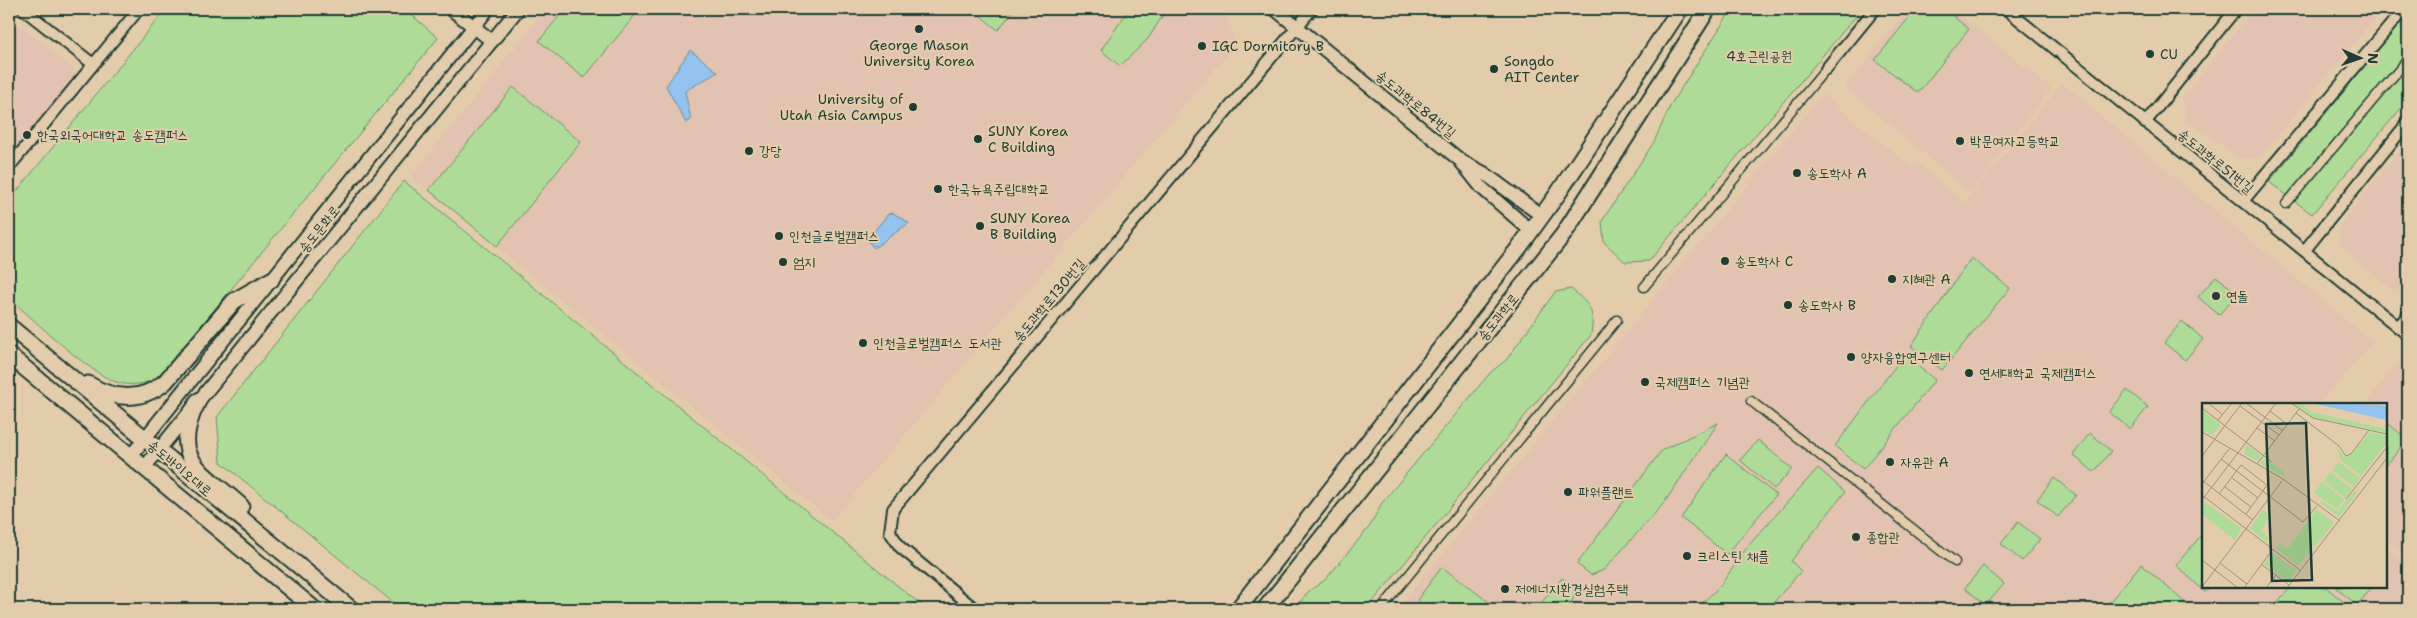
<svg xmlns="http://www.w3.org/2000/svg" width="2417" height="618" font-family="'Shantell Sans','Poor Story',sans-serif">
<rect width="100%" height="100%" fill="#e3ccac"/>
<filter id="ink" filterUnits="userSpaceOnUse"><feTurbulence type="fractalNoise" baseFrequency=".02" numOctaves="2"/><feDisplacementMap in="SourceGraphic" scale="10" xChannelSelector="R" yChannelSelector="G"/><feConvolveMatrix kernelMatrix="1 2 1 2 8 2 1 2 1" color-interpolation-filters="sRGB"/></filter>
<g filter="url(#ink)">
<!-- built -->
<g fill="#e2c2b1">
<polygon points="546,9 1221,9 1226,12 1236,44 832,521 411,177"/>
<polygon points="1908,9 1952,9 2051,88 1971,193 1845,87"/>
<polygon points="2254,9 2382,9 2260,156 2240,159 2185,119 2182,99"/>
<polygon points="9,16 80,75 81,90 9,180"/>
<polygon points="2062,83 2372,342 2319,404 2203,404 2203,587 2386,587 2386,547 2408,565 2408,609 1398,609 1823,94 1912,168 1918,164 1965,203"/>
<polygon points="2408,140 2408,287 2406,290 2395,292 2339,244 2341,223"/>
<polygon points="2398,363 2408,371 2408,558 2386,539 2386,404 2365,404"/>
</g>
<!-- green -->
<g fill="#afdb99" stroke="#678c66">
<path d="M166,9H405L438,38L158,378C144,384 131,387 116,382C90,374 32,318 9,298V201Z"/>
<polygon points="565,9 640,9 584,78 539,41"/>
<polygon points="972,9 1015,9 998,30"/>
<polygon points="1132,9 1155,9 1163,15 1148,39 1120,66 1101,50 1125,15"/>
<polygon points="1732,9 1862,9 1649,261 1625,262 1604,242 1602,221 1654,142 1671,104"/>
<polygon points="1916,9 1944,9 1969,29 1918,93 1875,60"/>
<polygon points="2408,14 2408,100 2312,214 2269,182"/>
<polygon points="513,87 581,142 497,246 429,190"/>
<polygon points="404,181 926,609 401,609 221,462 217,417"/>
<polygon points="1971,258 2010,288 1942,370 1911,346"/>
<polygon points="2216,276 2237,293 2219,315 2198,297"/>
<path d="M1571,289C1590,305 1595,309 1591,335L1367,609H1294L1309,591L1325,580L1370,526L1382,503L1490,373L1507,359L1555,292Z"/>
<polygon points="2182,321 2203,339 2185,360 2164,343"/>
<polygon points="1904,355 1935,380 1863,469 1835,446"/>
<polygon points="2127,390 2148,407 2130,429 2109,412"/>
<polygon points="2386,422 2407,439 2386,466"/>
<polygon points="1718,423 1664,503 1604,570 1591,575 1577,564 1662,450"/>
<polygon points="2090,433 2111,451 2094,472 2073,455"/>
<polygon points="1758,440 1792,469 1774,489 1740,460"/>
<polygon points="1726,454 1776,495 1727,554 1681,518"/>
<polygon points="1818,468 1845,492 1791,561 1801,571 1768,609 1696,609 1720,586 1748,546"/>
<polygon points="2054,478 2076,495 2058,517 2037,500"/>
<polygon points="2018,522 2040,539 2022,561 2001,544"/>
<polygon points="2203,533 2203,587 2211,587 2205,592 2176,565"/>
<polygon points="2141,564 2191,608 2104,609"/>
<polygon points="1983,566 2004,584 1986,605 1965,588"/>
<polygon points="1442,567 1498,609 1429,609 1417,600"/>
<polygon points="1562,578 1577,591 1568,609 1536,609"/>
<polygon points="2291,587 2326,587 2352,609 2271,609"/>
<polygon points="2335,587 2368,587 2371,589 2357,605"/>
</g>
<!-- water -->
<g fill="#93c3ee" stroke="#658da4">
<polygon points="690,50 718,72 685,91 691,120 686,123 666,86"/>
<polygon points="893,213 909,223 874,248 867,240 888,214"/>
</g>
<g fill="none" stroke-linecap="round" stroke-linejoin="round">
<defs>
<g id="pedestrian">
<polyline points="2286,204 2408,59"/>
<polyline points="1644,287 1826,69"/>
<polyline points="1751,401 1955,562"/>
<polyline points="1381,609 1617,320"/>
</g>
<g id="minor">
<polyline points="23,9 93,64"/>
<polyline points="2006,9 2408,335"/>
<polyline points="1826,69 1875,9"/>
<polyline points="2145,123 2236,9"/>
<polyline points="9,167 139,9"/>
<polyline points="2243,201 2404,9"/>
<polyline points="2305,250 2408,122"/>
<polyline points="2398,327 2408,315"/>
<polyline points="975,609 900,547 890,532 893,509 1312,9"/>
</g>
<g id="tertiary">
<polyline points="451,9 492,41"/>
<polyline points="1275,9 1461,161 1484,173 1542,216"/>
<polyline points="1462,163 1482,188 1531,231"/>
<polyline points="130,457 488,9"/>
<polyline points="144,468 518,9"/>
</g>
<g id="secondary">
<polyline points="9,326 351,609"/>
<polyline points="9,355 314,609"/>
<path d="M88,384C114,400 141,402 165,382L234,301L271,280"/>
<path d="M198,401C168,460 201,470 241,506"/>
<polyline points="1238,609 1518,249 1557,195 1680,9"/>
<polyline points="1265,609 1563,235 1708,9"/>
</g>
</defs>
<!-- pedestrian casing -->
<use href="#pedestrian" stroke="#1f3d34" stroke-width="11"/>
<!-- minor casing -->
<use href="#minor" stroke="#1f3d34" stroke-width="14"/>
<!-- tertiary casing -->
<use href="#tertiary" stroke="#1f3d34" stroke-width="16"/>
<!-- secondary casing -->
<use href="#secondary" stroke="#1f3d34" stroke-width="19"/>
<!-- pedestrian -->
<use href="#pedestrian" stroke="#e3ccac" stroke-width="8"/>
<!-- minor -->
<use href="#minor" stroke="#e3ccac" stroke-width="10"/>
<!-- tertiary -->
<use href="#tertiary" stroke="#e3ccac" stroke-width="12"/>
<!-- secondary -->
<use href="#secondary" stroke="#e3ccac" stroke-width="15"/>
</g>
</g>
<!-- markers -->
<g fill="#1f3d34" stroke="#e3ccac" stroke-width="2">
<circle cx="919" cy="29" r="5"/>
<circle cx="1202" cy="46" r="5"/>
<circle cx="2150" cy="54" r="5"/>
<circle cx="1494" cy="69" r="5"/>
<circle cx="913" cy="107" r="5"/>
<circle cx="27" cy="135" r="5"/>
<circle cx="978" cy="139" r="5"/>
<circle cx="1960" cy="141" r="5"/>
<circle cx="749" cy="151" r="5"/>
<circle cx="1797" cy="173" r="5"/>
<circle cx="938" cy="189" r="5"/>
<circle cx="980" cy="226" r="5"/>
<circle cx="779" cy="236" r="5"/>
<circle cx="1725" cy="261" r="5"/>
<circle cx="783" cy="262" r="5"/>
<circle cx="1892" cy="279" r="5"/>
<circle cx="2216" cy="296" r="5"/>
<circle cx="1788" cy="305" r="5"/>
<circle cx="863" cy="343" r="5"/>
<circle cx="1851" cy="357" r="5"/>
<circle cx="1969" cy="373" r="5"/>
<circle cx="1645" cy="382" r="5"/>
<circle cx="1890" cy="462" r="5"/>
<circle cx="1568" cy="492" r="5"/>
<circle cx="1856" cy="537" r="5"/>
<circle cx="1687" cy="556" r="5"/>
<circle cx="1505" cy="589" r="5"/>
</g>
<g text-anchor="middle" stroke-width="4" stroke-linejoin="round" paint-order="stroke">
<!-- poi labels -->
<g font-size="14" fill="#1f3d34" stroke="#e3ccac" text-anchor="start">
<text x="919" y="50" text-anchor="middle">George Mason<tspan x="919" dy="16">University Korea</tspan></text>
<text x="1212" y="51">IGC Dormitory B</text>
<text x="2160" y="59">CU</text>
<text x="1504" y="66">Songdo<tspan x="1504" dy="16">AIT Center</tspan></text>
<text x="903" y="104" text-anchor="end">University of<tspan x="903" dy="16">Utah Asia Campus</tspan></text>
<text x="988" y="136">SUNY Korea<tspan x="988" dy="16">C Building</tspan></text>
<text x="37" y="140">한국외국어대학교 송도캠퍼스</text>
<text x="1970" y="146">박문여자고등학교</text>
<text x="759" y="156">강당</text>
<text x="1807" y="178">송도학사 A</text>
<text x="948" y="194">한국뉴욕주립대학교</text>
<text x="990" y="223">SUNY Korea<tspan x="990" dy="16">B Building</tspan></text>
<text x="789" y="241">인천글로벌캠퍼스</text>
<text x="1735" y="266">송도학사 C</text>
<text x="793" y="267">엄지</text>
<text x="1902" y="284">지혜관 A</text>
<text x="2226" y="301">연돌</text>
<text x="1798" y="310">송도학사 B</text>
<text x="873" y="348">인천글로벌캠퍼스 도서관</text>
<text x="1861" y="362">양자융합연구센터</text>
<text x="1979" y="378">연세대학교 국제캠퍼스</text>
<text x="1655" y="387">국제캠퍼스 기념관</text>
<text x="1900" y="467">자유관 A</text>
<text x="1578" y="497">파워플랜트</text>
<text x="1866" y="542">종합관</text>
<text x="1697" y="561">크리스틴 채플</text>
<text x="1515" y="594">저에너지환경실험주택</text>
</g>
<!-- park labels -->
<g font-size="14" fill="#264539" stroke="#e3ccac">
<text x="1759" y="61">4호근린공원</text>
</g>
<!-- street labels -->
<g font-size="14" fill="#1f3d34" stroke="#e3ccac">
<text transform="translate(1416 104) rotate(39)" y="5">송도과학로84번길</text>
<text transform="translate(2216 161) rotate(39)" y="5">송도과학로51번길</text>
<text transform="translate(319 229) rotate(-51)" y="5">송도문화로</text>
<text transform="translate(1049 300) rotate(-50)" y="5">송도과학로130번길</text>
<text transform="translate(1498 317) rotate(-51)" y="5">송도과학로</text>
<text transform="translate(180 468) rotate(40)" y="5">송도바이오대로</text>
</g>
</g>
<!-- overview -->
<g transform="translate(2202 403)">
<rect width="185" height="185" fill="#e3ccac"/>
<path d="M91,0H98L110,9L185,26V30L110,14ZM0,7L18,21L11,32L0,27ZM168,29L185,32V40L159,73L139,57L134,44L143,54L148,53ZM45,42L59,52L56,58L42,51ZM63,55L83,70L82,73L58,61ZM137,59L158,75L152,84L130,67ZM128,69L150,86L143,95L122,78ZM120,79L142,96L135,106L112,90ZM152,88L155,90L137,114L118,100L120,98L136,108ZM3,99L39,126L33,137L0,111ZM115,106L132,120L96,163L74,145L78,140L85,146ZM61,107L69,113L59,127L67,135L64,139L48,125ZM71,150L94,167L87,180L62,161Z" fill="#afdb99"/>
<path d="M109,0L179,2L185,4V17Z" fill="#93c3ee"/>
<path fill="none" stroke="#95937c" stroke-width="1" d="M6,0L21,12M44,0L81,28M89,0L111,15L185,31M38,3L77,32M0,5L22,22M68,8L86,22M94,10L137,43L144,53L149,51L167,27M16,17L30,0M23,23L70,59M55,25L73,38M0,29L81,76L138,118M0,53L40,0M19,56L101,119L115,103M55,61L97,6M29,74L56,95M0,77L51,117M0,81L27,46M23,84L49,104M17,91L39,62L65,82L44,111M0,92L99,168M144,96L185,44M0,97L74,0M0,157L36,185M18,160L45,181M60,162L87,182M0,184L80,78M42,185L71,146M64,185L74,172M85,185L185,55"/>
<path fill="#1f3d34" fill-opacity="0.15" stroke="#1f3d34" stroke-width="2.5" d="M104,20L110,177L70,178L64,21Z"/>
<rect width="185" height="185" fill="none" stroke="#1f3d34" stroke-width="2.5"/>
</g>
<!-- margin -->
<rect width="2417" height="618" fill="none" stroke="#e3ccac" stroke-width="30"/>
<rect x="15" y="15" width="2387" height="588" fill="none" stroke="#1f3d34" stroke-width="2" filter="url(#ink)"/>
<!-- north arrow -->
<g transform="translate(2360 58) rotate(92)" stroke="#e3ccac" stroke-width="4" paint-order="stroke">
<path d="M0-4L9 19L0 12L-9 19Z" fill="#1f3d34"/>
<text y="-8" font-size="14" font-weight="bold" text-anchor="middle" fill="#1f3d34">N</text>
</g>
</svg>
